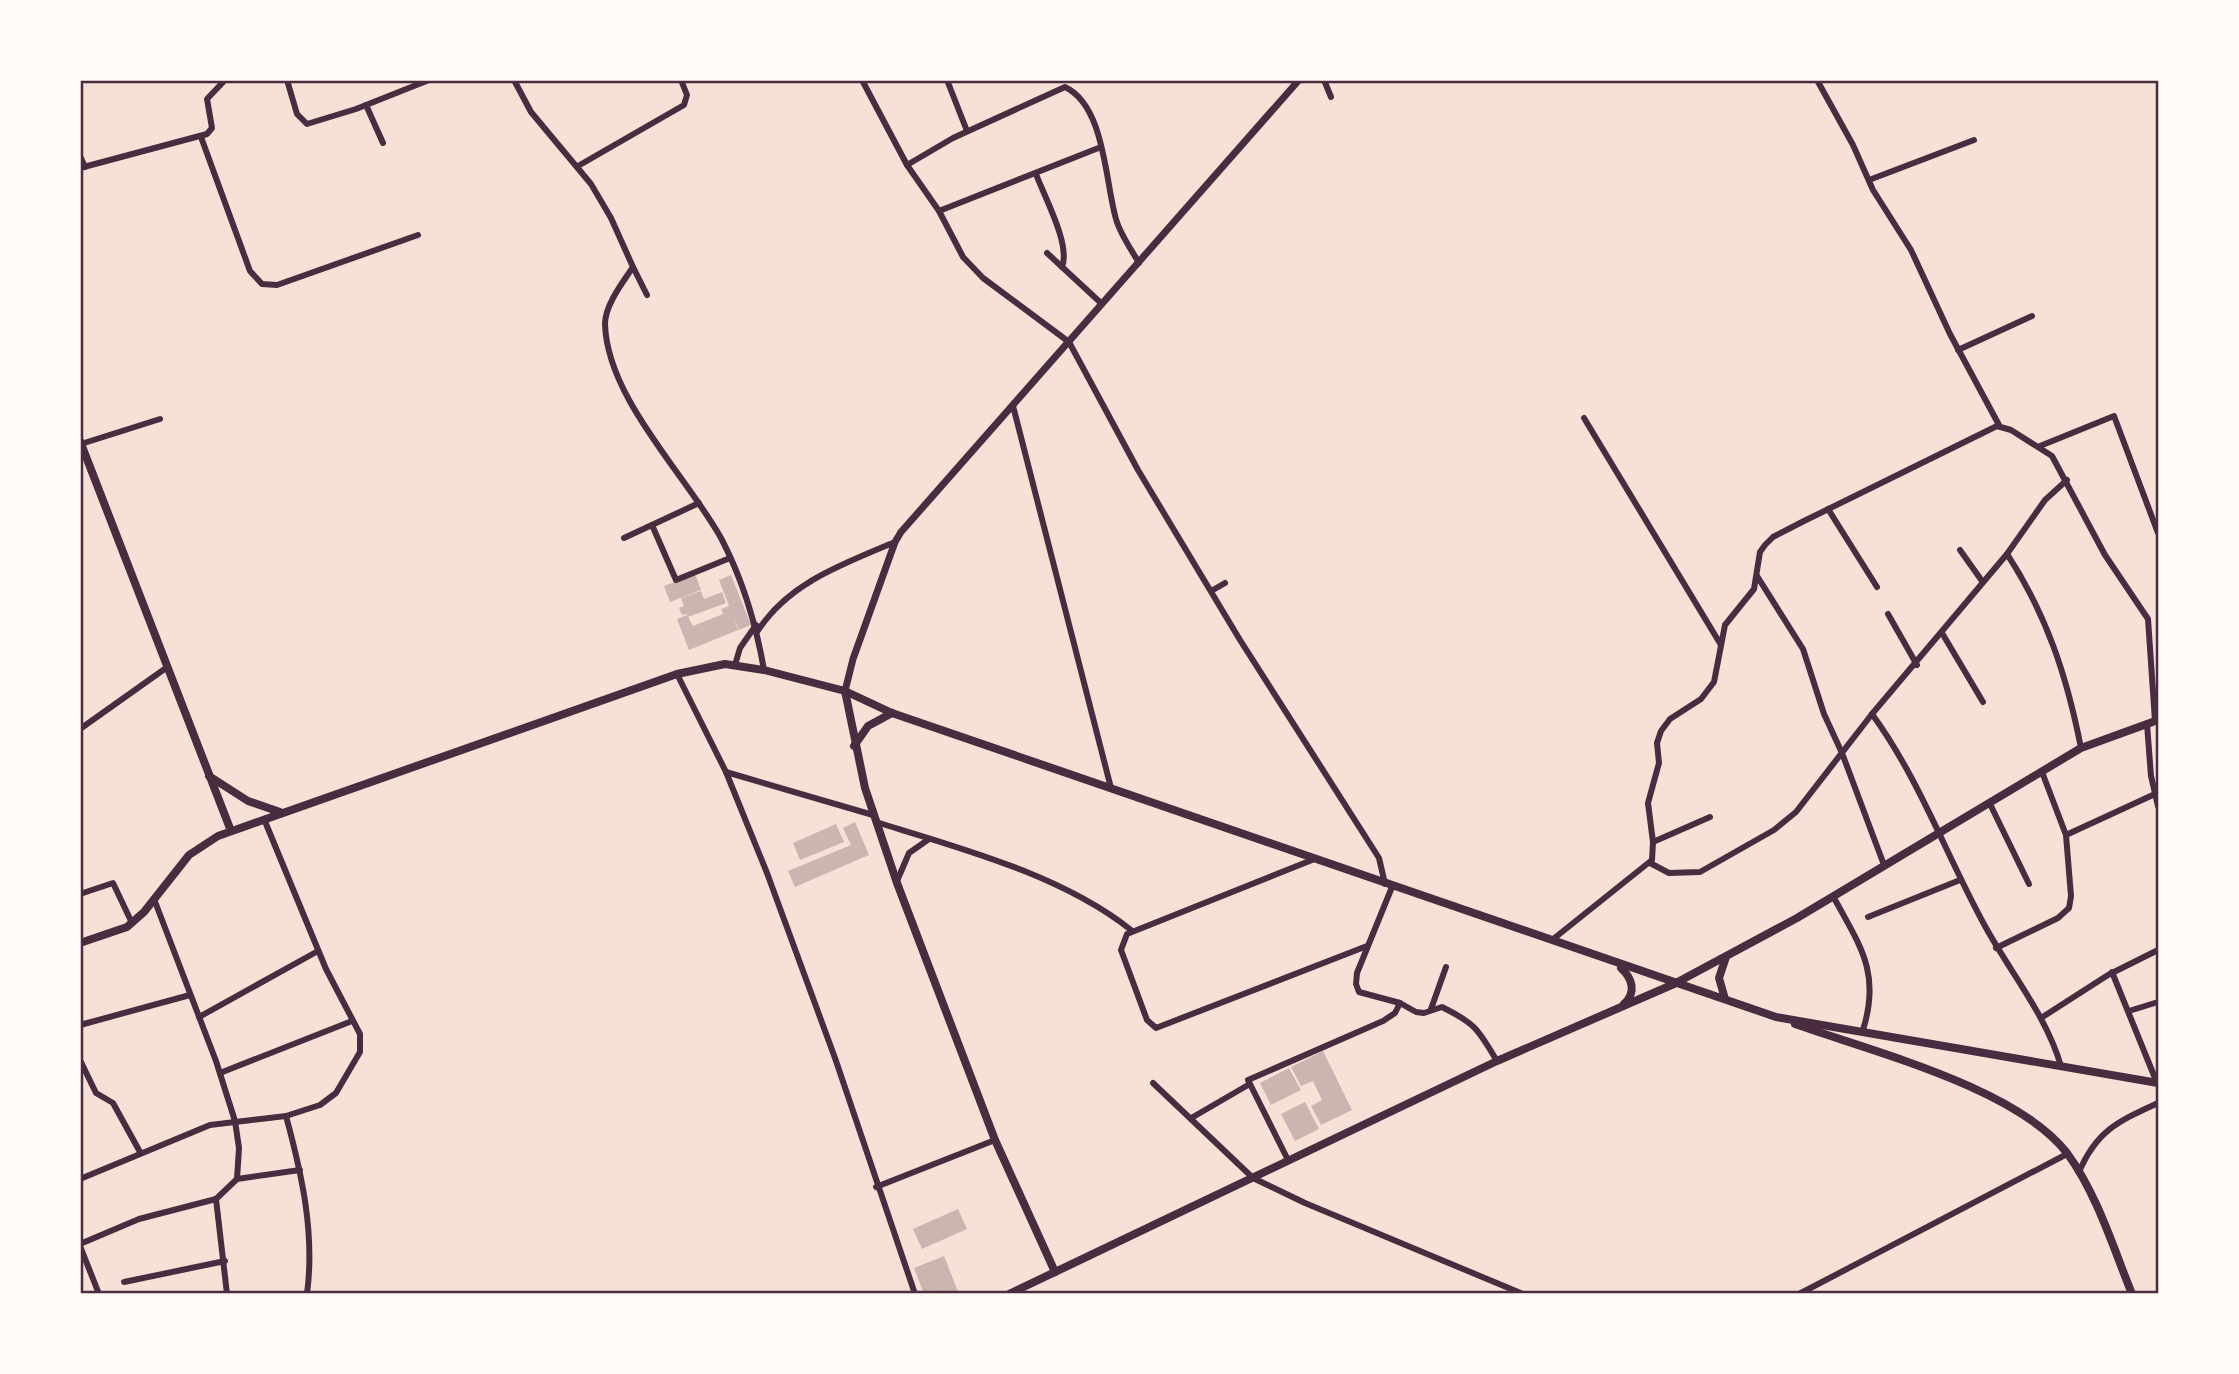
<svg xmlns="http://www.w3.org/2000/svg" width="2239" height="1374" font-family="'Source Sans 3',sans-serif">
<rect width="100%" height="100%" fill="#f7e1d7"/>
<!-- building -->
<g fill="#ccb4b1">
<polygon points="695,574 701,590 670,602 664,586"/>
<polygon points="731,575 751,625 739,630 734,618 738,630 689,650 677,619 687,615 693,626 723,614 721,609 729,606 719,580"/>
<polygon points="701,591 704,599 722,592 726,603 688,617 687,614 682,615 679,608 684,606 681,598"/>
<polygon points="855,822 869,855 795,887 788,871 851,845 843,828"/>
<polygon points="836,824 844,842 800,860 793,843"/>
<polygon points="1323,1051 1352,1110 1321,1125 1311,1106 1322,1100 1313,1081 1301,1086 1291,1067"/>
<polygon points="1289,1068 1301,1090 1271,1105 1260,1083"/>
<polygon points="1305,1102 1319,1129 1295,1141 1281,1114"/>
<polygon points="958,1209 967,1229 922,1249 913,1229"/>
<polygon points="944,1256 959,1294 935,1294 934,1290 924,1294 914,1268"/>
</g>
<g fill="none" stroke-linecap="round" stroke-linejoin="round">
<!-- minor -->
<g stroke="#4a2c40" stroke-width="6">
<polyline points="287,80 297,114 307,124 356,109 429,80"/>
<path d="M514,80L531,112L591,184L611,218L633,267C623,282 605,305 605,324C607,398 686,475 721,538C743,580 756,624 764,670"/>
<polyline points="862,80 907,165 939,211 963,257 983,278 1069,342 1138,470 1240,640 1379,858 1385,884"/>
<polyline points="947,80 967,131"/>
<polyline points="1324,80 1331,97"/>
<polyline points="1817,80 1853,145 1873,190 1911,250 1950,334 1999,425"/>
<polyline points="366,105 383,143"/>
<polyline points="201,137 250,271 262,284 277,285 418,235"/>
<polyline points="80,156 85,167"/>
<path d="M907,165L953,138L1065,87C1105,106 1105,181 1116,219C1120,234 1131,249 1139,263"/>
<polyline points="578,166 684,105 687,95 681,80"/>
<polyline points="80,168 207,134 212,128 207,99 225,80"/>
<path d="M1036,174C1044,196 1071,245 1062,267"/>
<polyline points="1869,180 1974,140"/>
<polyline points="939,211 1101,147"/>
<polyline points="1047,253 1102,304"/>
<polyline points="633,267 647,295"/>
<polyline points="1958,350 2032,316"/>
<polyline points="1013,406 1111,788"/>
<polyline points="1584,418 1721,645"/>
<polyline points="81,444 160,419"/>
<polyline points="2040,446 2114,416 2158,533"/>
<polyline points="1828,509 1877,587"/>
<polyline points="652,525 676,580 730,558"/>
<polyline points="624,538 699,503"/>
<polyline points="1960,550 1982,581"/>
<path d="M2007,554C2047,615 2067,677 2081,748"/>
<polyline points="1757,576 1803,649 1824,714 1842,753 1884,865"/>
<polyline points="1213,590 1225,583"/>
<polyline points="1888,614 1917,665"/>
<path d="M757,632C788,583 843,564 895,542"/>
<polyline points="1942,633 1983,702"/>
<polyline points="735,665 740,648 756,625"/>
<polyline points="677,674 726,772 767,873 835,1058 915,1294"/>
<path d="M1872,714C1920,780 1946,855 1985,926C2010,972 2046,1015 2061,1066"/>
<polyline points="2147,724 2151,776 2158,806"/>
<polyline points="80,729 166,668"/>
<polyline points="726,772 873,815"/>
<polyline points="1990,804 2029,884"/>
<path d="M876,822C960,848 1062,875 1131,930"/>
<polyline points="2066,835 2155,794"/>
<polyline points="1653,842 1710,817"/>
<polyline points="1312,860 1127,934 1121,950 1147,1020 1156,1028 1367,946"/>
<polyline points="1650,863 1669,873 1700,872 1774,830 1796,812 1872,714 2007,554 2045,500 2067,480"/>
<polyline points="897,881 909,853 929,839"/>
<path d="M1392,887L1357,973L1356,984L1359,992L1400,1003L1416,1012L1424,1013L1442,1007C1476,1024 1478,1029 1497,1061"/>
<polyline points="80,894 113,883 132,923"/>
<path d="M1833,896C1860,946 1881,972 1863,1030"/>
<polyline points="154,899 216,1061 235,1121 239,1148 237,1179 216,1199 227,1294"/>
<polyline points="1868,917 1960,880"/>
<polyline points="1552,940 1652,860 1653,842 1648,803 1659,763 1657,743 1661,731 1670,719 1701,699 1714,682 1725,625 1754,589 1760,552 1765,545 1773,537 1802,522 1997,426 2011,430 2052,456 2105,555 2148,619 2155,721"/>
<polyline points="1996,948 2058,918 2069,908 2071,896 2066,835 2042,772"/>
<polyline points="2112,972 2157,1083"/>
<polyline points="1431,1009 1446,967"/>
<polyline points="2129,1011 2158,1002"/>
<polyline points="199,1017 318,951"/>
<polyline points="2041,1018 2108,975 2158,950"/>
<polyline points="80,1025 190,995"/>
<polyline points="80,1060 96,1093 113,1103 140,1152"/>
<polyline points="220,1073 352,1021"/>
<polyline points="1153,1083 1253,1178 1305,1203 1523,1294"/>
<path d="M286,1116C302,1175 315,1233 307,1294"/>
<polyline points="1193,1117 1248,1085"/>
<polyline points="1288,1160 1248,1080 1383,1021 1395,1013 1400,1003"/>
<path d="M2079,1172C2097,1130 2119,1121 2158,1103"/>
<polyline points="80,1179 210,1125 286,1116 320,1105 336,1093 360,1052 360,1034 326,969 264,819"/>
<polyline points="237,1179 300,1170"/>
<polyline points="876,1187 995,1140"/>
<polyline points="80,1244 139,1219 216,1199"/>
<polyline points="80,1246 99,1294"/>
<polyline points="124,1282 225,1261"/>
<polyline points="1799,1294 2067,1154"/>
</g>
<!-- tertiary -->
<polyline stroke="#4a2c40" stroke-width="7" points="845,691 853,659 895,542 901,532 1299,80"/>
<!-- secondary -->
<g stroke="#4a2c40" stroke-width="8">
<polyline points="80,441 231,831"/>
<polyline points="845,691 865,788 897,883 995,1140 1055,1272"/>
<polyline points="854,746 868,726 892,713"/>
<polyline points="209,776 248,801 280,812"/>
<polyline points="80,943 127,927 144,912 189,855 218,836 677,674 725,664 764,670 845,691 892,713 1776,1017 2158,1083"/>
<path d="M1621,968C1632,978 1637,992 1624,1004"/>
<polyline points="1725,999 1719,978 1726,957"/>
<path d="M1795,1024C1874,1052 2017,1088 2067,1153C2097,1194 2113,1247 2132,1294"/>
<polyline points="1009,1294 1497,1061 1674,984 1797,918 2081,748 2158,720"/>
</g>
</g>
<!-- border -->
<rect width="2239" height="1374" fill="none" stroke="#fffaf5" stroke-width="164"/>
<rect x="82" y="82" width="2075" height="1210" fill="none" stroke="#4a2c40" stroke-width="2.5"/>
</svg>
